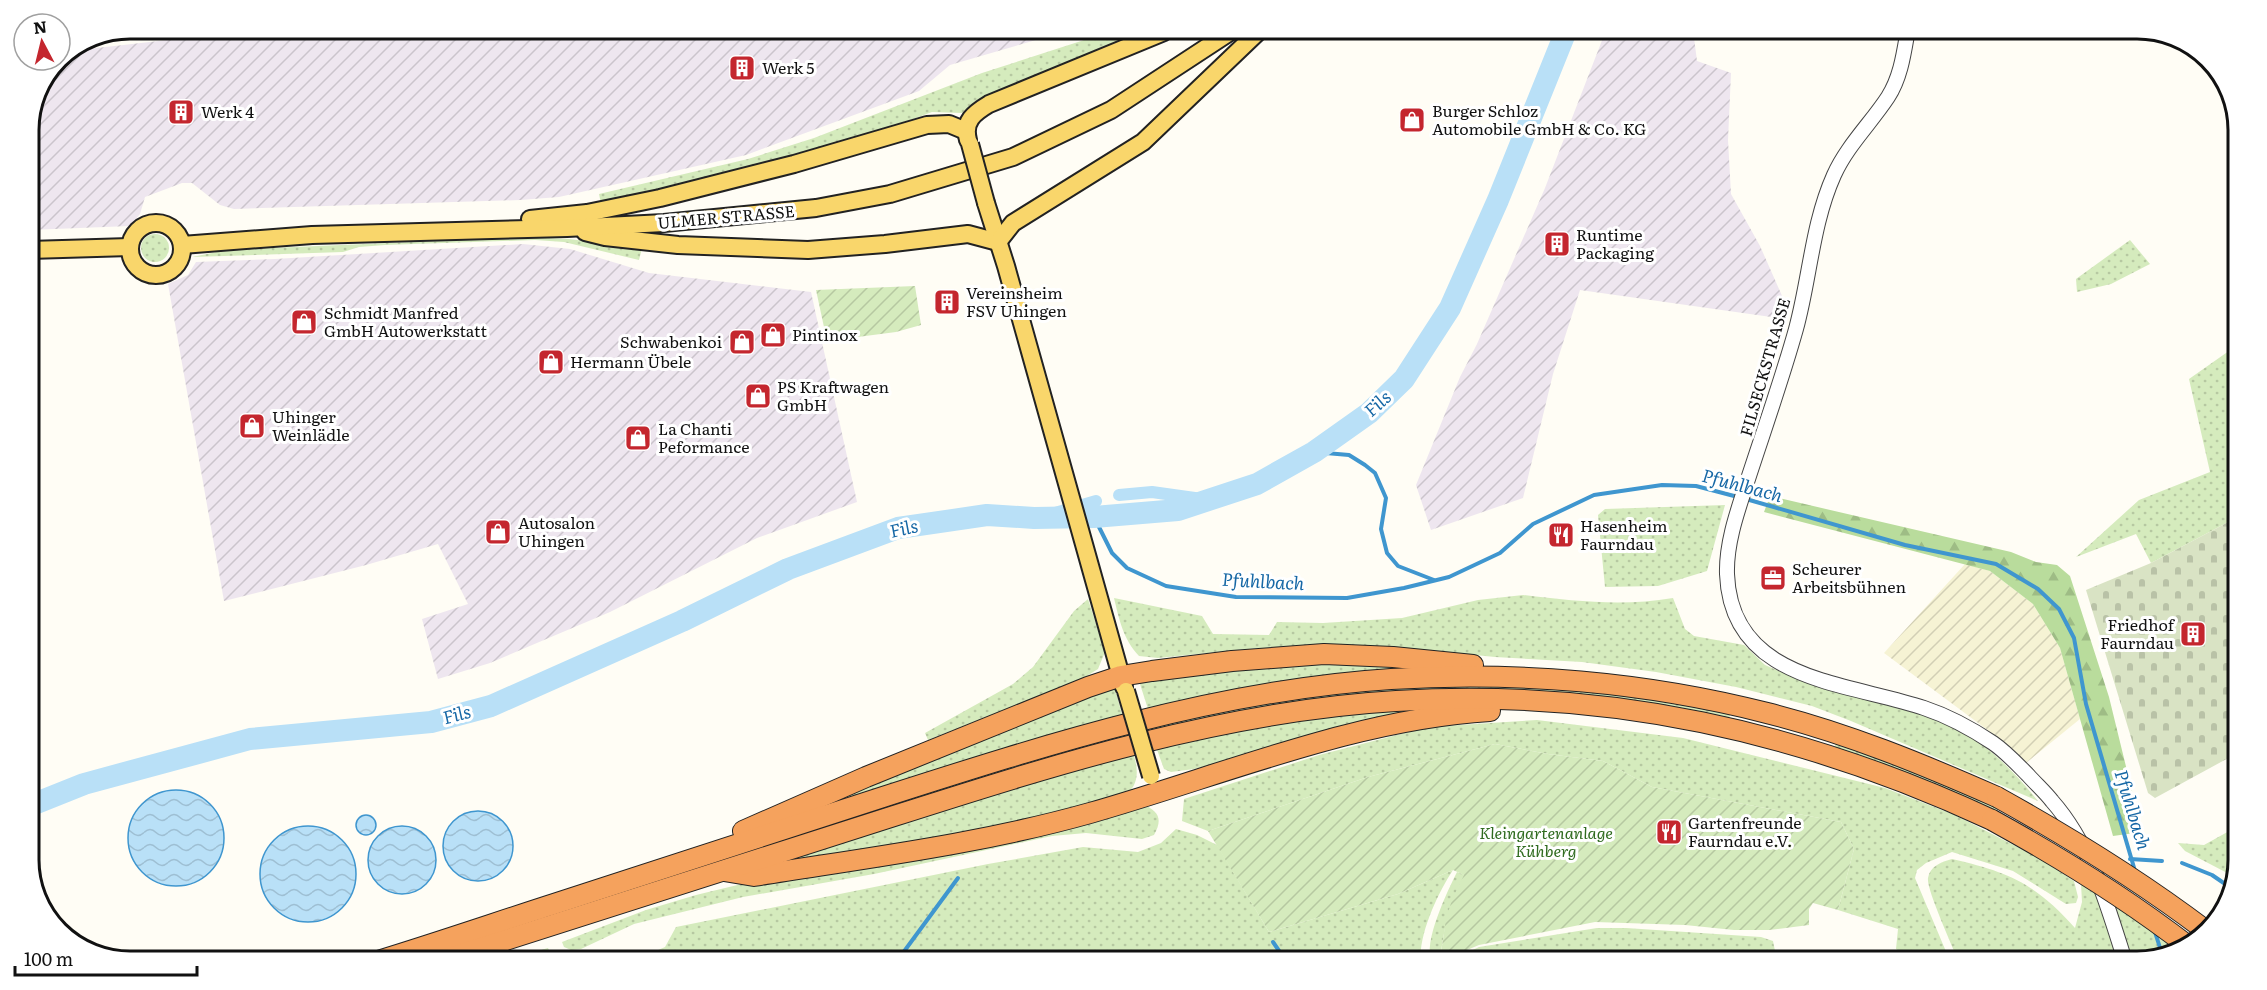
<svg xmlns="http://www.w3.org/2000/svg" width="2267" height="990" font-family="Literata,serif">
<defs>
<pattern id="industrial-furrows" width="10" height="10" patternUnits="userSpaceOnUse" patternTransform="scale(1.5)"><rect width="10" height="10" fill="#eee6ef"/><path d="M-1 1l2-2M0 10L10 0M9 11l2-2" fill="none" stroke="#cbc4cc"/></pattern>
<pattern id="farmland-furrows" width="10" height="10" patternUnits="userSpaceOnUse" patternTransform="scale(1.5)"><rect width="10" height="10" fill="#f6f3d4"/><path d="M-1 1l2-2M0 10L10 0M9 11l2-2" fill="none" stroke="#d2cfb5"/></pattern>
<pattern id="grass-dots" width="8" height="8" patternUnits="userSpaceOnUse" patternTransform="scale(1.5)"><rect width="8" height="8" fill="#d5ebbd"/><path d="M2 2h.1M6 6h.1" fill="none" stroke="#b6c8a1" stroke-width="1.8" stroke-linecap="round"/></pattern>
<pattern id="forest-firs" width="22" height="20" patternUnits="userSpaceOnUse" patternTransform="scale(1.5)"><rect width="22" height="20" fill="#b9dc9c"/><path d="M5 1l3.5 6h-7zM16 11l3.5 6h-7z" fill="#9ebc85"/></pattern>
<pattern id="cemetery-stones" width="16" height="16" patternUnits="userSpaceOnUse" patternTransform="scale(1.5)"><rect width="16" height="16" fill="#d9e3c4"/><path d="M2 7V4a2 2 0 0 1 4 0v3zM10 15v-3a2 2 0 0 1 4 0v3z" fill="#b9c2a7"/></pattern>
<pattern id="garden-furrows" width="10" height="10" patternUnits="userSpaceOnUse" patternTransform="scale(1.5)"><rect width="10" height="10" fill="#d5ebbd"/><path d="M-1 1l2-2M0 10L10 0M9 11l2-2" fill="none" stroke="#b6c8a1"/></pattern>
<pattern id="water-waves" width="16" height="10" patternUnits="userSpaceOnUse" patternTransform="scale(1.5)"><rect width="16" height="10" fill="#b9e0f7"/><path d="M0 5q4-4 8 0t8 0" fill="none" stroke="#9ebfd3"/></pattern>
</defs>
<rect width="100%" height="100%" fill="#fffdf5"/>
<!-- industrial -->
<g fill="url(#industrial-furrows)">
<polygon points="1606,30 1693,30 1697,61 1731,73 1728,140 1731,194 1760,246 1787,307 1785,319 1580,290 1553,374 1523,498 1431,530 1416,485 1460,377 1477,344 1545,188"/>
<polygon points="1060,33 950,65 919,91 746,155 559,197 520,200 234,209 220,205 192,183 182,183 145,197 140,214 130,226 29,230 29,124 58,60 70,51 203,36"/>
<polygon points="523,244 570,249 649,273 811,292 857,502 757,538 610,612 490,663 438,679 422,619 468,604 438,544 366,565 224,601 168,284 188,275 196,262 275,259"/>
</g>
<!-- farmland -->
<polygon fill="url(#farmland-furrows)" points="1965,564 1990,571 2033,604 2060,648 2080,719 2026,763 1997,737 1884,653"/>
<!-- grass -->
<g fill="url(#grass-dots)">
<polygon points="1109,32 1142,32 977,100 962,113 932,112 894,126 733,172 601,204 599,194 748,159 814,138 982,73"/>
<circle cx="155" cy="248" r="14"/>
<polygon points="526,237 569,239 642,248 639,260 564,242 535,240 385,245 359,247 343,252 192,257 217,252 249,249"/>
<polygon points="2130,240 2150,264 2111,284 2077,292 2076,279"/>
<polygon points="2236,346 2234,519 2151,563 2136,534 2076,557 2139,500 2210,472 2189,379"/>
<polygon points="1725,505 1707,571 1658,586 1605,587 1598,515 1605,509"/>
<path d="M1523,595C1574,601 1622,607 1673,598L1685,629L1694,636L1744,645L1765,665L1786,674C1842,693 1909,704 1960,731C1991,747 2016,774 2038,801L1851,721L1812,706L1736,687L1656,672L1582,662L1495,657L1385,646H1312L1247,649L1158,658L1139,656C1123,639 1119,619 1114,598L1202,616L1213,634L1269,635L1277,622L1323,623L1402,618L1478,600Z"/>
<polygon points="1088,599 1105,652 1098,669 1082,679 928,740 925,733 1013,684 1033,667 1074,611"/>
<polygon points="1342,663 1417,667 1417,670 1148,709 1139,681 1262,666"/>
<polygon points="1430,684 1562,686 1731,711 1729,719 1561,693 1152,732 1150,725 1300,696"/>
<polygon points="1112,688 1115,689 1123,718 812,810 886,773"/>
<polygon points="1430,707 1430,710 1388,717 1194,769 1171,772 1164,769 1156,747 1218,734 1303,719"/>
<polygon points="1537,720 1683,738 1885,788 1955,815 2039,858 2074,881 2078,897 2076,903 2066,904 2013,871 1952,852 1926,863 1917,870 1915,878 1950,961 1911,961 1896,949 1898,929 1838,910 1854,849 1841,822 1652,787 1603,761 1548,754 1495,744 1368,777 1208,831 1182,821 1184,799 1319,755 1428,727"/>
<polygon points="1127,731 1129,738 722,863 415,961 397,961 726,854"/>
<polygon points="1836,740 1913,768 1999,807 1996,813 1909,774 1835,747"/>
<path d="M1133,753C1138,767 1139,781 1130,791C1105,799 1080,807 1055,813C966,837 874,849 784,862V859L933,811Z"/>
<path d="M1142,804C1159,811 1163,819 1154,835L1142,839L1086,833L1052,836L874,874L743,897L634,924L581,949L571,950L564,947L562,942L646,910L696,895L754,881Z"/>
<path d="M1176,829L1197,835L1217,845L1269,932L1398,894L1453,870C1439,891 1418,935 1421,961H633L665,947L676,927L988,864L1083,847L1138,852L1161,843Z"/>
<polygon points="2231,830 2231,875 2185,851 2178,843 2204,845"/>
<path d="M1952,859C2009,872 2036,884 2075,928L2082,902L2081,884L2097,895L2117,961H1958C1953,947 1926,889 1928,878C1930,866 1941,862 1952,859Z"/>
<path d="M1457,872L1465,875C1448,906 1445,925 1440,959L1432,961C1422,944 1448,890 1457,872Z"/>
<polygon points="2113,904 2176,949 2137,961 2130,961"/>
<polygon points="1597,928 1626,928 1761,937 1773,941 1777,961 1450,961 1479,947"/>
<polygon points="548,948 554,961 503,961"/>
</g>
<!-- forest -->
<polygon fill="url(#forest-firs)" points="1770,496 2011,552 2036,562 2057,565 2070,576 2109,697 2142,832 2113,836 2060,648 2033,604 1990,571 1764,512"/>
<!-- cemetery -->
<polygon fill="url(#cemetery-stones)" points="2234,519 2232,756 2155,798 2148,793 2086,590 2151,563"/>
<!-- garden -->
<g fill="url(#garden-furrows)">
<polygon points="915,286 921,325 896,332 827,341 816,290"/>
<polygon points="1495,744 1548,754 1603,761 1652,787 1841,822 1854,849 1838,910 1813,903 1809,909 1809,925 1769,930 1734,930 1685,925 1595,922 1479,945 1441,961 1436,961 1440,959 1446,919 1452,900 1464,875 1453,870 1398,894 1269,932 1208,831 1368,777"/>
</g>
<!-- water -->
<g fill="url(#water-waves)" stroke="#3f96cf" stroke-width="1.5">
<circle cx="176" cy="838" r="48"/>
<circle cx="478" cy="846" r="35"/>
<circle cx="366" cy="825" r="10"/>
<circle cx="308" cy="874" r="48"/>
<circle cx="402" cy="860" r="34"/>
</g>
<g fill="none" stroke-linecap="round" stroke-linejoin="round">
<!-- stream -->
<g stroke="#3f96cf" stroke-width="4">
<polyline points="1314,452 1349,455 1365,465 1375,473 1386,498 1381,529 1387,553 1398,566 1434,580"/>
<polyline points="1746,499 1905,545 1996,564 2038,589 2059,609 2074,638 2086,704 2135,871"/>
<polyline points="1094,517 1112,553 1127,568 1166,586 1236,597 1347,598 1404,588 1449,577 1500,553 1533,524 1594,495 1662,485 1696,486 1738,497"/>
<polyline points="2130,859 2162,861"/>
<polyline points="2182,863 2212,875 2231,888"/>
<polyline points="2154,929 2162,954"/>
<polyline points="1273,942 1286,961"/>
<polyline points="897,961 958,878"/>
</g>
<!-- canal -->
<g stroke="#b9e0f7" stroke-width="12">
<polyline points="1119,495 1152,492 1209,500"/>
<polyline points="1038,518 1096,501"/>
</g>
<!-- river -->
<polyline stroke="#b9e0f7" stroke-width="22" points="29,806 84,784 250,739 431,722 491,706 682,621 788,569 898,528 987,515 1034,518 1094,517 1178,510 1257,484 1314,452 1369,413 1404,379 1450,308 1498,200 1566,31"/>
<defs>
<path id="minor" d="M1908,29C1904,52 1901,77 1888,97C1871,123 1847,146 1834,175C1812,224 1810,278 1796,329C1782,379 1765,427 1749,476C1739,507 1726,541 1727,574C1731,682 1847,682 1924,708C1948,716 1972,729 1993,743C2006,752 2017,764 2028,775C2036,784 2045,792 2052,801C2091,845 2108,907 2125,961"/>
<g id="major">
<path d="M968,140C963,121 974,113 989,104L1164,32"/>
<polyline points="986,203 1006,266 1124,687"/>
<polyline points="530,219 587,213 660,198 794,164 927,125 949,124 966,131"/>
<circle cx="156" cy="249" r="26"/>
<polyline points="585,232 605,237 678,245 808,250 885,244 968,234 998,242"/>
<polyline points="998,242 1013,223 1143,142 1258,32"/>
<polyline points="182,245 312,235 567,228 664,223 816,208 890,194 1013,157 1111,110 1230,32"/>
<polyline points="29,250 130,247"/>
</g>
<g id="highway">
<polyline points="743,831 866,777 1088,687 1121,676 1152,671 1232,661 1324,654 1393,657 1473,665"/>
<path d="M724,871L754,876C866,858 980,844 1090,813C1220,776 1355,719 1490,711"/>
<path d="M378,961C437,943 495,923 554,904C664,868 774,833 883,797C1048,744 1217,690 1391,679C1516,671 1646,682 1767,713C1847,733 1922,764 1997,797"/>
<path d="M440,961C591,914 742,864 894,816C1057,764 1224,711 1396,701C1608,688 1801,731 1992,820"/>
</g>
</defs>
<!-- minor casing -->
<use href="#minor" stroke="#444" stroke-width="16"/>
<!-- major casing -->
<use href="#major" stroke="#222" stroke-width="20"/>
<!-- highway casing -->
<use href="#highway" stroke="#222" stroke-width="22"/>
<!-- minor -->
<use href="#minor" stroke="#fff" stroke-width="14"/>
<!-- major -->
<use href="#major" stroke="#f9d66b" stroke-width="16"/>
<!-- highway -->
<use href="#highway" stroke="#f5a25d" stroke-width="20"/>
<defs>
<polyline id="rail" points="85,41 132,36"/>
</defs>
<!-- rail casing -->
<use href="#rail" stroke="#c4262e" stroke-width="6"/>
<!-- rail -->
<use href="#rail" stroke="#fff" stroke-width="4" stroke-dasharray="11" stroke-linecap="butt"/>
<defs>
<g id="major-bridge">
<polyline points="970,144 986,203"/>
<polyline points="1126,691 1151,776"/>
</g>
<g id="highway-bridge">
<path d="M1997,797C2069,837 2139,880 2205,930"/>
<path d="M1992,820C2061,858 2126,898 2188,946"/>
</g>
</defs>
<!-- major-bridge casing -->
<use href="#major-bridge" stroke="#222" stroke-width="20" stroke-linecap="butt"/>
<!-- highway-bridge casing -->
<use href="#highway-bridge" stroke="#222" stroke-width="22" stroke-linecap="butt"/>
<!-- major-bridge -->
<use href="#major-bridge" stroke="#f9d66b" stroke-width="16"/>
<!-- highway-bridge -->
<use href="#highway-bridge" stroke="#f5a25d" stroke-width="20"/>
</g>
<!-- icons -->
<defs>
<symbol id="building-square" viewBox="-11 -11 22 22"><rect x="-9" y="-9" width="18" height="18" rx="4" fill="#c4262e" stroke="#fff"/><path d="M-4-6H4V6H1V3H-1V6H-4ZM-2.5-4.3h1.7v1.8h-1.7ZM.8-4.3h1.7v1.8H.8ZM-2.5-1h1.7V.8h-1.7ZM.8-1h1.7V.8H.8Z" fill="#fff"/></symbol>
<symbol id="shop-square" viewBox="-11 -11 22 22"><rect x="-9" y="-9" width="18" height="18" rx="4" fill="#c4262e" stroke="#fff"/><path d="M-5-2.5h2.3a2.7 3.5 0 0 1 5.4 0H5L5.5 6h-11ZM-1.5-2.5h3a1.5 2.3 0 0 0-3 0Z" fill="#fff"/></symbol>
<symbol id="restaurant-square" viewBox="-11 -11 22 22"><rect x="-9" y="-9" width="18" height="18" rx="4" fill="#c4262e" stroke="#fff"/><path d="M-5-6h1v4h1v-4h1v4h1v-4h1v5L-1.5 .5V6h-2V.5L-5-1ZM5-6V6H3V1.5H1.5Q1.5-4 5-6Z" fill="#fff"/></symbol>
<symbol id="office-square" viewBox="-11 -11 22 22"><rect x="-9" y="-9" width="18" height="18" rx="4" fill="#c4262e" stroke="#fff"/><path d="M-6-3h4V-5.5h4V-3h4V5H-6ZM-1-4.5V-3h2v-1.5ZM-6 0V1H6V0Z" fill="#fff"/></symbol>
</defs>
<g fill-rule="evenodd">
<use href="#building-square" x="727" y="53" width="30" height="30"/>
<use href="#building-square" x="166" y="97" width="30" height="30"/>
<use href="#shop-square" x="1397" y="105" width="30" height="30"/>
<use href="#building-square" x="1542" y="229" width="30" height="30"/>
<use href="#building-square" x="932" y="287" width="30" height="30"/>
<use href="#shop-square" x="289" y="307" width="30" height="30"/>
<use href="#shop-square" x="758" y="320" width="30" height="30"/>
<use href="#shop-square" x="727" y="327" width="30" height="30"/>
<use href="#shop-square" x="536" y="347" width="30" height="30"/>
<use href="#shop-square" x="743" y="381" width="30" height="30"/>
<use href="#shop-square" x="237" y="411" width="30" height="30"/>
<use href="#shop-square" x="623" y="423" width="30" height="30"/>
<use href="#shop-square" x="483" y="517" width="30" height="30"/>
<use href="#restaurant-square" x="1546" y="520" width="30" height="30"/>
<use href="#office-square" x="1758" y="563" width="30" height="30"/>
<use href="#building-square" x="2178" y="619" width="30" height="30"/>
<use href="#restaurant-square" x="1654" y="817" width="30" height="30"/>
</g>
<g text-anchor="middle" stroke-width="6" stroke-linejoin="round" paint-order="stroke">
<!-- poi labels -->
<g font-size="16" fill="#111" stroke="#fff" text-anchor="start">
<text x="762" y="74">Werk 5</text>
<text x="1432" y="117">Burger Schloz<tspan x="1432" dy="18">Automobile GmbH &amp; Co. KG</tspan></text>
<text x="201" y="118">Werk 4</text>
<text x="1576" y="241">Runtime<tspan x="1576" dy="18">Packaging</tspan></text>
<text x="966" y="299">Vereinsheim<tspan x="966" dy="18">FSV Uhingen</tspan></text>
<text x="324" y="319">Schmidt Manfred<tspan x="324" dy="18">GmbH Autowerkstatt</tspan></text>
<text x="792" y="341">Pintinox</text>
<text x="722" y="348" text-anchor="end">Schwabenkoi</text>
<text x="570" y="368">Hermann Übele</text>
<text x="777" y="393">PS Kraftwagen<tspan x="777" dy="18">GmbH</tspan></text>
<text x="272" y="423">Uhinger<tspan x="272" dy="18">Weinlädle</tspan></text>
<text x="658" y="435">La Chanti<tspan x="658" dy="18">Peformance</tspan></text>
<text x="518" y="529">Autosalon<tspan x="518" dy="18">Uhingen</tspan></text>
<text x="1580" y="532">Hasenheim<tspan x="1580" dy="18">Faurndau</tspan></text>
<text x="1792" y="575">Scheurer<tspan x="1792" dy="18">Arbeitsbühnen</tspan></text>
<text x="2174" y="631" text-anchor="end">Friedhof<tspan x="2174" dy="18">Faurndau</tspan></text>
<text x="1688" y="829">Gartenfreunde<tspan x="1688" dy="18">Faurndau e.V.</tspan></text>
</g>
<!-- street labels -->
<g font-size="16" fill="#111" stroke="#fff">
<text transform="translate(726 217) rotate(-5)" y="6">ULMER STRASSE</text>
<text transform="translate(1765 367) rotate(-74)" y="6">FILSECKSTRASSE</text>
</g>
<!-- park labels -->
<g font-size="16" font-style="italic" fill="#2f6b1f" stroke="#fff">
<text x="1546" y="839">Kleingartenanlage<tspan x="1546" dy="18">Kühberg</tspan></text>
</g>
<!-- water labels -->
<g font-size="18" font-style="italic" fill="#1768a6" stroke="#fff">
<text transform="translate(1378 404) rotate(-42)" y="6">Fils</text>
<text transform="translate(1742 486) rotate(15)" y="6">Pfuhlbach</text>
<text transform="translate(904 529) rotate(-13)" y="6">Fils</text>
<text transform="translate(1263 582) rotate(3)" y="6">Pfuhlbach</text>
<text transform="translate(457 715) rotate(-15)" y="6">Fils</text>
<text transform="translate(2132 810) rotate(73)" y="6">Pfuhlbach</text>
</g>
</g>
<!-- crop -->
<path d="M0 0H2267V990H0ZM130 39H2137A91 91 0 0 1 2228 130V860A91 91 0 0 1 2137 951H130A91 91 0 0 1 39 860V130A91 91 0 0 1 130 39Z" fill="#fff" fill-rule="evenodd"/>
<path fill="none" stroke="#111" stroke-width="3" d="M130 39H2137A91 91 0 0 1 2228 130V860A91 91 0 0 1 2137 951H130A91 91 0 0 1 39 860V130A91 91 0 0 1 130 39Z"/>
<!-- north arrow -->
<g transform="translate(42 42) rotate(353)"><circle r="28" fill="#ffffff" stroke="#a0a0a0" stroke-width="1.5"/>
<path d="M0-4.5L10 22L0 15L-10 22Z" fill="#c4262e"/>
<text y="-9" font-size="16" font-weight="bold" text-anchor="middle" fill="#111111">N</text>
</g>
<!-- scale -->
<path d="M15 966v9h182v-9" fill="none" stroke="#111111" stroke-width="3"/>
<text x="24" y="966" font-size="18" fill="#111111" stroke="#ffffff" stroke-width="4.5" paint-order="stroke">100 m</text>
</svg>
